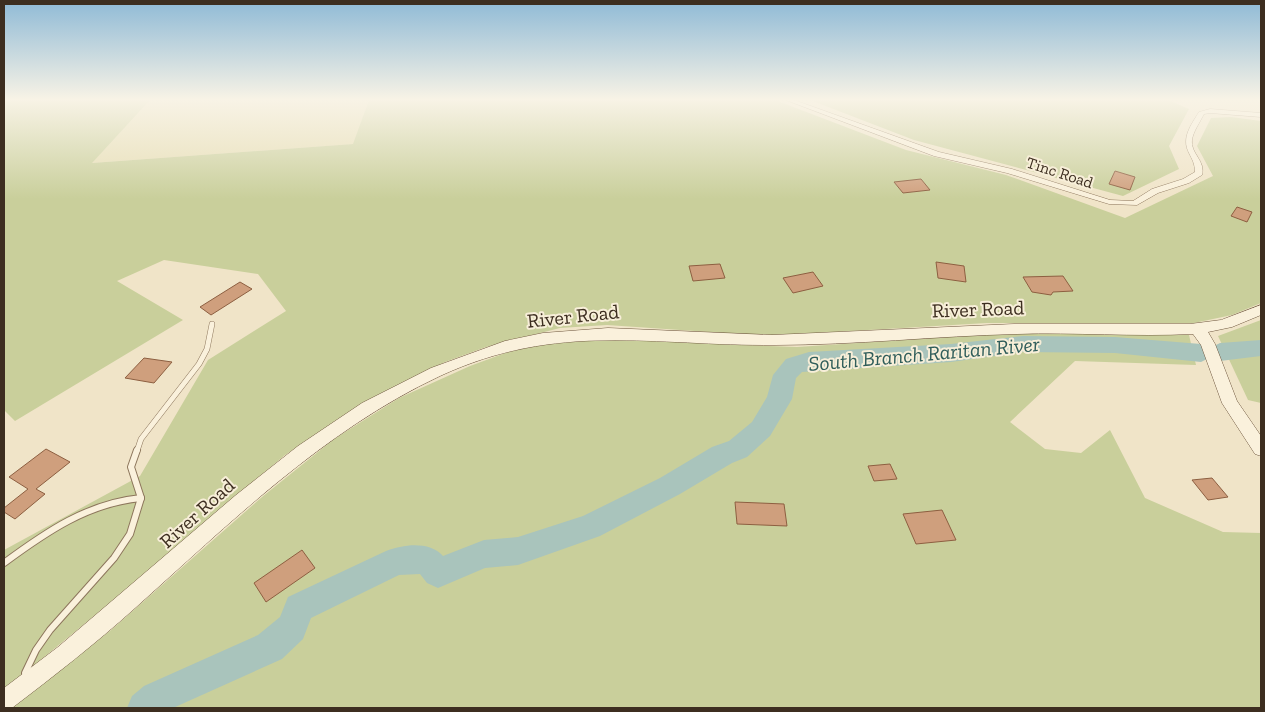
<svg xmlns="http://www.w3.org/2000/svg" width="1265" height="712" font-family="'Zilla Slab',serif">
<rect width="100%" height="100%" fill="#f0e4c8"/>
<!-- farmland -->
<polygon fill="#e6deb5" points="150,100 369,100 354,144 91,163"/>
<!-- green -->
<g fill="#c9cf9b">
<polygon points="4,100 150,100 92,163 353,144 369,100 775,100 906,150 1006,175 1125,218 1213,176 1197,146 1211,118 1231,117 1261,121 1261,303 1232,315 1194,323 987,323 766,336 607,325 560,328 486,347 445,362 368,402 285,455 166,557 4,690 4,550 140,476 208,360 286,311 258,274 164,260 117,281 183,320 15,421 4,410"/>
<polygon points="810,100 1168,100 1189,109 1169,146 1179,169 1123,196 914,140"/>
<polygon points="1261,320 1261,403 1248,400 1218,336"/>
<polygon points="1162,333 1189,335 1196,365 1075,361 1010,422 1045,449 1081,453 1110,430 1145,498 1223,532 1261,533 1261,708 11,708 111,630 262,497 334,439 399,398 470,366 508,352 553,342 661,338 740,345 797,347 994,334"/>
</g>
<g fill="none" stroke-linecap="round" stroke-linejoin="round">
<!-- river -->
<path fill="#a9c4bc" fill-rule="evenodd" d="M1023,336L1115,337L1201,344L1210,348L1220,343L1261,340V356L1220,361L1211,357L1201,362L1115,353L1023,352L951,362L802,372L796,378L792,399L770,436L747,457L732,463L680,494L600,536L518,565L485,568L438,588L427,583L420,574L399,575L311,618L303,639L282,659L173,708H127L132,696L144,686L258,635L280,617L288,597L386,551C404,544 430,541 443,556L484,540L518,537L583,516L660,478L712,447L729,441L752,422L767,397L773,375L786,359L809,352L951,344Z"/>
</g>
<!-- building -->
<g fill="#cf9f7d" stroke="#8d5f41">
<polygon points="1115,171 1135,177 1130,190 1109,184"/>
<polygon points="921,179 930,190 903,193 894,182"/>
<polygon points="1237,207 1252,212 1247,222 1231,216"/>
<polygon points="936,262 964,266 966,282 938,278"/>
<polygon points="720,264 725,278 693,281 689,266"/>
<polygon points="813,272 823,286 793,293 783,278"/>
<polygon points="1063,276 1073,291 1053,292 1051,295 1032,292 1023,277"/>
<polygon points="240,282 252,289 211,315 200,307"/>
<polygon points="144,358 172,362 154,383 125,378"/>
<polygon points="46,449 70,462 36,489 45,494 15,519 4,512 4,508 28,489 9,477"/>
<polygon points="890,464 897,479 874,481 868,466"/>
<polygon points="1212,478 1228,497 1208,500 1192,480"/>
<polygon points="735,502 784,504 787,526 737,524"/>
<polygon points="942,510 956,540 916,544 903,514"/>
<polygon points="302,550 315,568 266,602 254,583"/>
</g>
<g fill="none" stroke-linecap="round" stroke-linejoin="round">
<defs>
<polyline id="lane-far1" points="137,451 141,439 199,364 207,349 212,324"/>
<g id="lane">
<path d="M4,563C46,532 88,503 141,498"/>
<polyline points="26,676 25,673 36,650 50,630 114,558 130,534 141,498 131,467 137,450"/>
</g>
<path id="street" d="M786,100H794L939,152L1012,169L1110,200L1133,201L1152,189L1183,179L1195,172C1195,164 1192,159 1189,153C1181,138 1191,125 1199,112L1210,109L1261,113V117L1210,113L1204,114C1200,122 1193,132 1192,140C1190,153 1206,161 1202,175L1189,183L1158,193L1137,205L1109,204L1007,173L934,156Z"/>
<path id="secondary" d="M1261,305V315L1232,327L1208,332L1215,344L1237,401L1261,436V456L1255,454L1222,403L1201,345L1193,334C1134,337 1075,332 1017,334C936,336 855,345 775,345C652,346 559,321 440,376C323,431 229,524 134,609C95,644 54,676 12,708H4V688L58,647L236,495L298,446L362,403L431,368L505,341L543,333L608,328L772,335L1014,324H1190L1221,320Z"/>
</defs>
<!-- lane-far1 casing -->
<use href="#lane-far1" stroke="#8d765c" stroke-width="6"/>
<!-- lane casing -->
<use href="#lane" stroke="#8d765c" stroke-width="8"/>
<!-- street casing -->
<use href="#street" stroke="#8d765c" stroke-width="1"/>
<!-- secondary casing -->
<use href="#secondary" stroke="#6f573f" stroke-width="1"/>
<!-- lane-far1 -->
<use href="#lane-far1" stroke="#faf1dc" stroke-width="5"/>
<!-- lane -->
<use href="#lane" stroke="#faf1dc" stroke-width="6"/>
<!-- street -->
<use href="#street" fill="#faf1dc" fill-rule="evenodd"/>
<!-- secondary -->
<use href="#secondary" fill="#faf1dc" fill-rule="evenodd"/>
</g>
<!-- sky -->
<linearGradient id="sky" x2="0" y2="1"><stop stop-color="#8fbad6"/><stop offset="0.5" stop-color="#f8f3e6"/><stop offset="1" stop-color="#f8f3e6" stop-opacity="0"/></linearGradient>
<rect width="1265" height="199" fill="url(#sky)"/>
<g text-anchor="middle" stroke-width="4" stroke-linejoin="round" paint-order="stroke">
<!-- far-street labels -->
<g font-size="16" fill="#3d2e20" stroke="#f7eed8">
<text transform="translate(1060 172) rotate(18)" y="6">Tinc Road</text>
</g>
<!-- street labels -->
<g font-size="20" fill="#3d2e20" stroke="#f7eed8">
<text transform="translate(978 309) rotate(-2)" y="7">River Road</text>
<text transform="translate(573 316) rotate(-6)" y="7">River Road</text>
<text transform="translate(197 513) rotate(-42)" y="7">River Road</text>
</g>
<!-- water labels -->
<g font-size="21" font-style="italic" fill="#2f5d5a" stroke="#f7eed8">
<text transform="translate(924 354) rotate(-5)" y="7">South Branch Raritan River</text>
</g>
</g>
<!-- border -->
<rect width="1265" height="712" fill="none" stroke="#3d2e20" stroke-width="10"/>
</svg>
